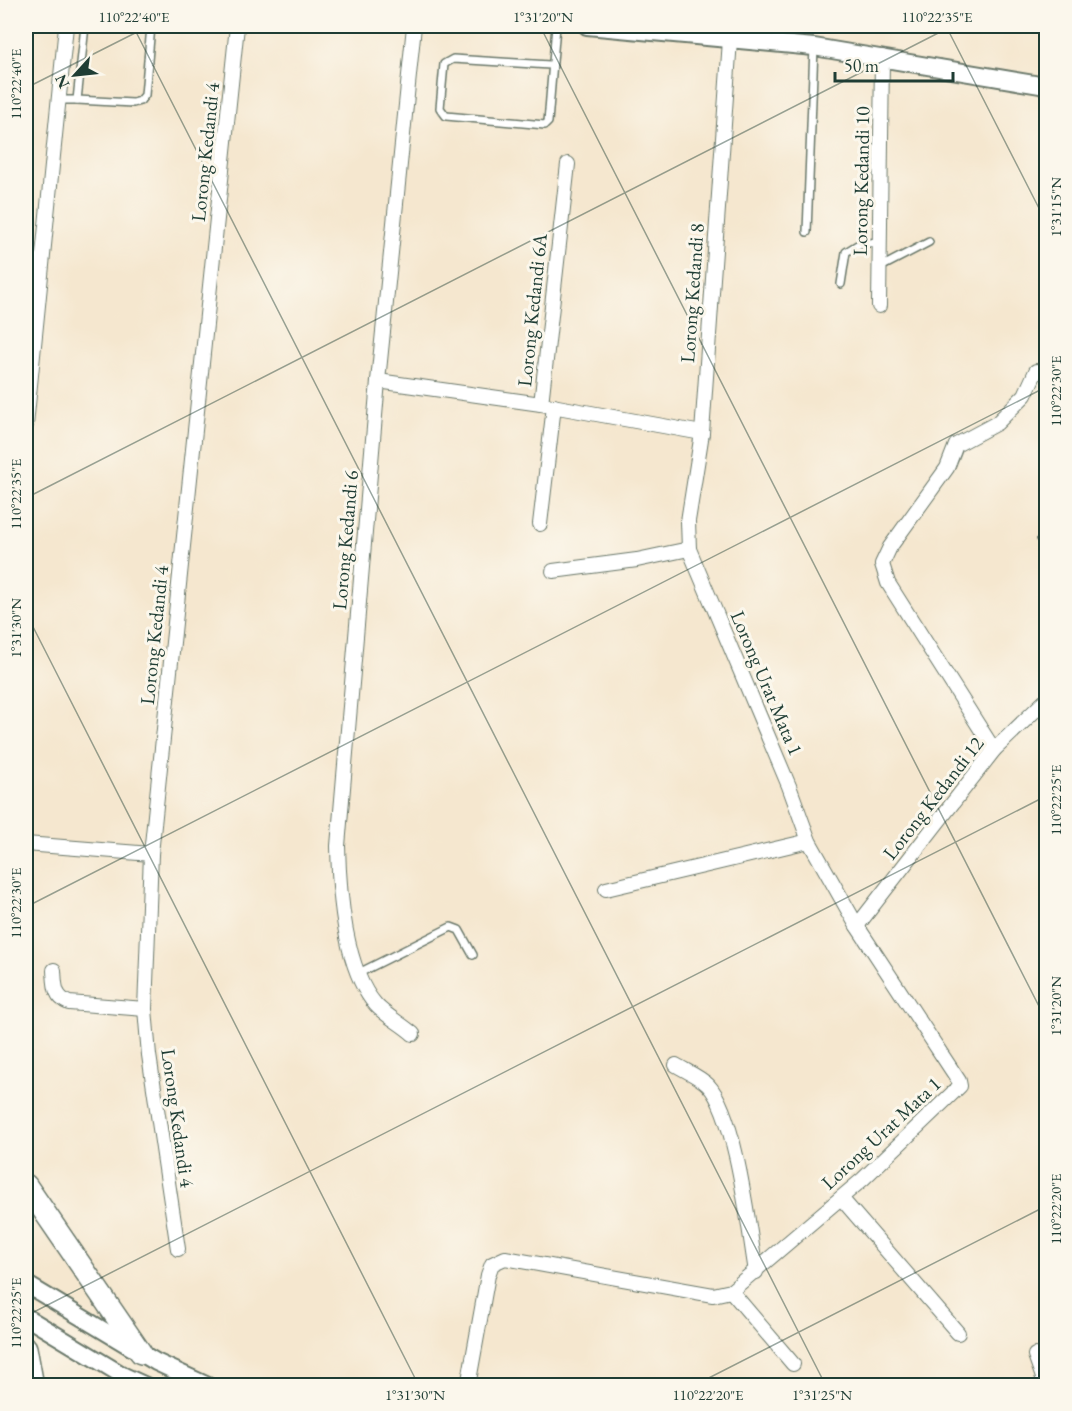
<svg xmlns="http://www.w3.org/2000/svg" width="1072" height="1411" font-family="'EB Garamond',serif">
<rect width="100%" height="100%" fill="#fbf7ec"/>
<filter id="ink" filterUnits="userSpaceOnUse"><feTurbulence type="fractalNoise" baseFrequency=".0167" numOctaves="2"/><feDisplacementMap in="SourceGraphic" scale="12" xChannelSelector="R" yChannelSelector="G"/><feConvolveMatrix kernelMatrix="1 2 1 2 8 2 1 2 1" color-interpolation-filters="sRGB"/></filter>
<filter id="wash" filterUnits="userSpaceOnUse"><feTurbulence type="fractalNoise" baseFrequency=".008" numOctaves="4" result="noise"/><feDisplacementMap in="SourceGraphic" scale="24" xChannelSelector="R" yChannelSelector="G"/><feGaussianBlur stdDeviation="1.35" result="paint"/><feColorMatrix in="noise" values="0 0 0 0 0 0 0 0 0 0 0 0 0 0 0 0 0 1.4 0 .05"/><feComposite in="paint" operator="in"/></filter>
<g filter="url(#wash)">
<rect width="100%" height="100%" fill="#f5e7cf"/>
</g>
<g filter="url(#ink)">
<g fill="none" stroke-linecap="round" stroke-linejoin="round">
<defs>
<g id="service">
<polyline points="550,65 453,59 444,64 440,108 446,116 545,125 548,122 556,26"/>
<polyline points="59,100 77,100 85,26"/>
<polyline points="77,100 133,103 140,101 145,95 151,26"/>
<polyline points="807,232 814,47"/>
<polyline points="879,268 929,242"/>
<polyline points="841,284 846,252 859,244 879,242"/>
<polyline points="1041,539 1046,543"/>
<polyline points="357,974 451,927 459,930 473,955"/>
</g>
<g id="minor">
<polyline points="879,306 882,57"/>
<polyline points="378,381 541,404 568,164"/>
<polyline points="541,404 702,433"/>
<polyline points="26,425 66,26"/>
<polyline points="540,524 554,406"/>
<polyline points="553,571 637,560 689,549"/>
<polyline points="994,750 888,583 882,564 890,547 947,468 956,445 997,423 1025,395 1036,371"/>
<polyline points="26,844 151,854"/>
<polyline points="606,889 809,841"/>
<polyline points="857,926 994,750 1046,700"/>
<path d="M54,970C55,985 54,997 69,1003L145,1009"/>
<path d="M413,1034C402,1024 386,1016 376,1005C345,970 339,892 338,846L378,381L414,26"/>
<path d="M676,1065C686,1071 700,1077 708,1085C736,1114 749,1230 756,1272"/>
<polyline points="841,1198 958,1333"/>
<polyline points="178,1249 149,1055 145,1009 151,854 237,26"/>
<polyline points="731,1291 793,1364"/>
<polyline points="1035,1355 1046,1386"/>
<polyline points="468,1386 488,1275 492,1264 505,1258 713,1295 731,1291 863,1179 960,1086 959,1081 857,926 809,841 789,786 689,549 688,521 702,433 730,40"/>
</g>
<g id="tertiary">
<polyline points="587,26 814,47 1046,86"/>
<polyline points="26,1284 156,1362 208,1386"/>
<polyline points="26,1317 124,1376 146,1386"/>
</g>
<g id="primary">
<polyline points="26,1185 141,1353"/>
<polyline points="26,1348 33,1386"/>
</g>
</defs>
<!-- service casing -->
<use href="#service" stroke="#6a786a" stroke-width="10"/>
<!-- minor casing -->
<use href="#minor" stroke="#6a786a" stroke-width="16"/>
<!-- tertiary casing -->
<use href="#tertiary" stroke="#6a786a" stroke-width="20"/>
<!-- primary casing -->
<use href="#primary" stroke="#6a786a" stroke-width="24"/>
<!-- service -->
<use href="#service" stroke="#fff" stroke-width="7"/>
<!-- minor -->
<use href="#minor" stroke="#fff" stroke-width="14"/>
<!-- tertiary -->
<use href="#tertiary" stroke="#fff" stroke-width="16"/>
<!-- primary -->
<use href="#primary" stroke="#fff" stroke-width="21"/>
</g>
</g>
<!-- ticks -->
<path fill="none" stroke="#1f3d34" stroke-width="1.5" stroke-opacity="0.45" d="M133,26L826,1386M540,26L1046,1020M946,26L1046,222M26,88L149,26M26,498L952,26M26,613L419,1386M26,907L1046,387M26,1316L1046,796M693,1386L1046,1206"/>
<g text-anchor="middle" stroke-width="6" stroke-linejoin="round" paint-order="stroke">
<!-- street labels -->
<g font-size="20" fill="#1f3d34" stroke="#fbf7ec">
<text transform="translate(205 152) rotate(-84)" y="7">Lorong Kedandi 4</text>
<text transform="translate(861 181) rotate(-89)" y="7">Lorong Kedandi 10</text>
<text transform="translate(692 293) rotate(-86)" y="7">Lorong Kedandi 8</text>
<text transform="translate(532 310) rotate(-84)" y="7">Lorong Kedandi 6A</text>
<text transform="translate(345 540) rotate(-85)" y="7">Lorong Kedandi 6</text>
<text transform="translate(154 635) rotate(-84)" y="7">Lorong Kedandi 4</text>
<text transform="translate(767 683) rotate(67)" y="7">Lorong Urat Mata 1</text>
<text transform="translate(933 798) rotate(-52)" y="7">Lorong Kedandi 12</text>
<text transform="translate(178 1118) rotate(82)" y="7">Lorong Kedandi 4</text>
<text transform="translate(881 1133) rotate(-43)" y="7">Lorong Urat Mata 1</text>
</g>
</g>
<!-- margin -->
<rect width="1072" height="1411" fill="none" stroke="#fbf7ec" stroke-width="66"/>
<!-- north arrow -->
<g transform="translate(75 75) rotate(243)" stroke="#fbf7ec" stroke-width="4.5" paint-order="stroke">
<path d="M0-4.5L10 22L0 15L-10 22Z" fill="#1f3d34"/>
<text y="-9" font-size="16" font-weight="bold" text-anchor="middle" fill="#1f3d34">N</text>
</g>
<!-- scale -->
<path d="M835 72v9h118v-9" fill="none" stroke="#1f3d34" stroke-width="3"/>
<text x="844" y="72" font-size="18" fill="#1f3d34" stroke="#fbf7ec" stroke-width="4.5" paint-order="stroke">50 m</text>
<rect x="33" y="33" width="1006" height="1345" fill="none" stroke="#1f3d34" stroke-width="2"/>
<g font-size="15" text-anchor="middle" fill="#1f3d34">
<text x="134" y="22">110°22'40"E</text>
<text x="543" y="22">1°31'20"N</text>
<text x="937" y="22">110°22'35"E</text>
<text transform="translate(16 84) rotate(-90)" y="5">110°22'40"E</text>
<text transform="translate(1056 207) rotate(-90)" y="5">1°31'15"N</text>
<text transform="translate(1056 391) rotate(-90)" y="5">110°22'30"E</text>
<text transform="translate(16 494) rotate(-90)" y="5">110°22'35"E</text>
<text transform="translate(16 628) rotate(-90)" y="5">1°31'30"N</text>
<text transform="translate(1056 800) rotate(-90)" y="5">110°22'25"E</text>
<text transform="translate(16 903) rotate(-90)" y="5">110°22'30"E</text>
<text transform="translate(1056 1006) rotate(-90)" y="5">1°31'20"N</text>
<text transform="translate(1056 1209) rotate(-90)" y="5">110°22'20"E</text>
<text transform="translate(16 1313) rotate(-90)" y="5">110°22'25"E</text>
<text x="415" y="1400">1°31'30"N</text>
<text x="708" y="1400">110°22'20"E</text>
<text x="822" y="1400">1°31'25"N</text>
</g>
</svg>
